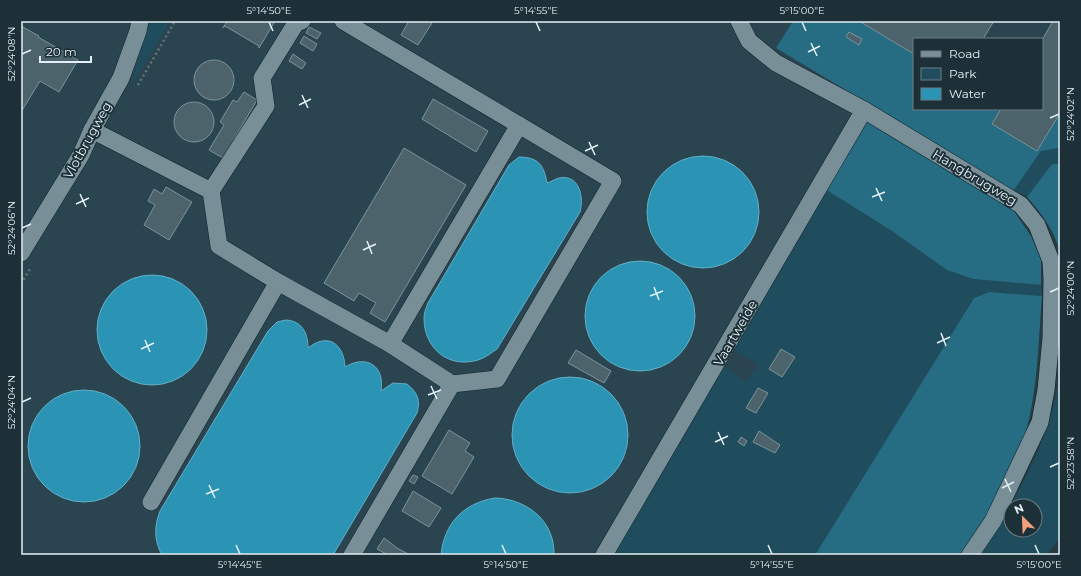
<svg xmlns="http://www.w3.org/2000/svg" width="1081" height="576" font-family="Montserrat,sans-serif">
<rect width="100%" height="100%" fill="#273b42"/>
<!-- built -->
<path fill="#2a4550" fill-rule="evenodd" d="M21,21H1060V88L771,555H21ZM914,39H1042V109H914Z"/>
<!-- green -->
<g fill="#1f4d5d" fill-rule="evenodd">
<polygon points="148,21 170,21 131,86"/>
<polygon points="1060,148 1060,164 1052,164 1027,197 1014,190 1041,151"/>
<polygon points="825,189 892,231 947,270 973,279 1041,285 1042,296 989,292 974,298 815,555 608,555 723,365 746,382 759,364 733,350"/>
<path d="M1060,368V538L1046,555H979C1015,501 1055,434 1060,368ZM1011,506H1035V530H1011Z"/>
</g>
<!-- forest -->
<g fill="#266c83">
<polygon points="793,21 859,21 914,54 914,109 1042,109 1060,77 1060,148 1041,151 1014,190 1005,186 776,48"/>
<polygon points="866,119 1012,208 1031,236 1041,260 1041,285 973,279 947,270 892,231 825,189"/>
<path d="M1052,164H1060V252C1054,230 1042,214 1027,197Z"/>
<path d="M989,292L1042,296C1038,346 1038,400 1021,447C1007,486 985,522 963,555H815L974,298Z"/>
</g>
<!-- water -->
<g fill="#2b93b4" stroke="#62afc8">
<circle cx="703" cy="212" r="56"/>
<path d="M519,157C539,157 544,166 547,183C551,182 555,179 559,178C580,174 584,198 580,212L497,349C491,353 485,358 478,360C448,369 424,348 424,318C424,313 426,308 428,303L509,165Z"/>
<circle cx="640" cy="316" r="55"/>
<circle cx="152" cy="330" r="55"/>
<path d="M286,320C302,321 308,333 308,348C328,332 344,344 345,367C367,354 385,366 381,391L393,383L407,384C417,392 421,400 417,413L333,555H162C154,541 154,526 160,511L268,331L277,322Z"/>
<circle cx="570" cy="435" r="58"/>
<circle cx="84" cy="446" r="56"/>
<path d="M495,498C527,499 555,521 554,555H441C444,523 464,503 495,498Z"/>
</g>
<!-- building -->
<g fill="#4d636b" stroke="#7c929b">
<polygon points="227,21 275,21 259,48 259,46 225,26 223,28"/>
<polygon points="409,21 428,21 432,23 418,45 401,35"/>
<polygon points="859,21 994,21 983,39 914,39 914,54"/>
<polygon points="1053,21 1060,21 1060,113 1037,151 992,124 1001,109 1042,109 1042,40"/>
<polygon points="21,26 39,36 38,37 78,60 59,92 40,81 21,112"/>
<polygon points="309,27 321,33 317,39 306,33"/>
<polygon points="849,32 862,39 859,45 846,37"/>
<polygon points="304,36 317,44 313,51 300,43"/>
<polygon points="293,54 306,63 302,69 289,61"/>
<circle cx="214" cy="80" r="20"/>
<polygon points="244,92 257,100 223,158 209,150 224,125 220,122 233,100 237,102"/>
<polygon points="433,99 488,131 476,152 422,119"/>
<circle cx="194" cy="122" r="20"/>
<polygon points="404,148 466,185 385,322 370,313 376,303 359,293 354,301 324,283"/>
<polygon points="166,187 192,202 169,240 144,225 155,205 148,201 154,189 162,194"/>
<polygon points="781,349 795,357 782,377 769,369"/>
<polygon points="576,350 611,371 604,383 568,363"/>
<polygon points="758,388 768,393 756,413 746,408"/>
<polygon points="449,430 470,443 465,451 474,457 452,494 422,476"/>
<polygon points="759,431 780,445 775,453 753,442"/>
<polygon points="741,437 747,441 744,446 738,442"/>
<polygon points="413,475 418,477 414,484 409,481"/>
<polygon points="413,491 441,508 429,527 402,511"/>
<polygon points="384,538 397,548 410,555 388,555 377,549"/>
</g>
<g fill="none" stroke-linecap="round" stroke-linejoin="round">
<defs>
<g id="minor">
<polyline points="302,21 296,23 262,78 266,106 211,191 219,246 278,282 390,344 452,384 352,555"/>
<polyline points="343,21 519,125 390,344"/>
<polyline points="739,21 749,41 776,63 864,110 1021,205 1037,225 1051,261 1052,279 1051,338 1046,390 1040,422 993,521 970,555"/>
<polyline points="92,130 211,191"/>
<polyline points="21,253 81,155 92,130 121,78 138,31 140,21"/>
<polyline points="452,384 497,379 613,181 519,125"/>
<polyline points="151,502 278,282"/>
<polyline points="604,555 864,110"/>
</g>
</defs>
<!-- minor casing -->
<use href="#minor" stroke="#0e2129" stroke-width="18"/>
<!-- path -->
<g stroke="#63757b" stroke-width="2.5" stroke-dasharray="2 3" stroke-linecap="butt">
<polyline points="138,85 175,21"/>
<polyline points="21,284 31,267"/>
</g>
<!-- minor -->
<use href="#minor" stroke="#788f98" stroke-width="17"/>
</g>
<!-- ticks -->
<path fill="none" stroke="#e4f0f5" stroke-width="1.5" d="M269,22L273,31M536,22L540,31M802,22L806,31M811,43L817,56M808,52L820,46M22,54L31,50M302,95L308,108M299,105L311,99M1050,118L1059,114M589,142L595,155M585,151L598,145M876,188L882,201M80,194L86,207M872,197L885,192M76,204L89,198M22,228L31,224M367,241L372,254M363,250L376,244M654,287L659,300M1050,292L1059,288M650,296L663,291M941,333L946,346M145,340L150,352M937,343L950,337M141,349L154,343M431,386L437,399M428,395L441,390M22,402L31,398M718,432L724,445M715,442L728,436M1050,467L1059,463M1005,479L1011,492M209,485L215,498M1002,488L1014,482M206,494L219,489M236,545L240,554M502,545L506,554M768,545L772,554M1035,545L1039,554"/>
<g text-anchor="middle" stroke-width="4" stroke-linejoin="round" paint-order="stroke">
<!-- street labels -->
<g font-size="13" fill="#e4f0f5" stroke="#1d3038">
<text transform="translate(87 140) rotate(-61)" y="5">Vlotbrugweg</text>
<text transform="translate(975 177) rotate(31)" y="5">Hangbrugweg</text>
<text transform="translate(735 333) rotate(-60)" y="5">Vaartweide</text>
</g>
</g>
<!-- border -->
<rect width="1081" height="576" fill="none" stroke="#1d3038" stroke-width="44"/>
<!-- legend -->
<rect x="913" y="38" width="130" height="72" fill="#1d3038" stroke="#6d7d84"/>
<rect x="921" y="51" width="20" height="6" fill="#788f98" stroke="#6d7d84"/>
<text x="949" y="58" font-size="12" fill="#e4f0f5">Road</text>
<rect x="921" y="68" width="20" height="12" fill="#1f4d5d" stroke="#6d7d84"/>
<text x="949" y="78" font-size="12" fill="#e4f0f5">Park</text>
<rect x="921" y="88" width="20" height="12" fill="#2b93b4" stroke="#6d7d84"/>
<text x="949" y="98" font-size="12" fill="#e4f0f5">Water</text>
<!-- north arrow -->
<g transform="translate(1023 518) rotate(336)"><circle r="19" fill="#1d3038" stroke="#6d7d84"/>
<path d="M0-3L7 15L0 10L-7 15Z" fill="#f2a17e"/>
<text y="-6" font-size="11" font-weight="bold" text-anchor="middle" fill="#e4f0f5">N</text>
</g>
<!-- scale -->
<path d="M40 56v6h51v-6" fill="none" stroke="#e4f0f5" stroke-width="2"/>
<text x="46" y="56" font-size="12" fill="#e4f0f5" stroke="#1d3038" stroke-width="3" paint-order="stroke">20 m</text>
<rect x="22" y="22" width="1037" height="532" fill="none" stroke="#e4f0f5" stroke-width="1.5"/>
<g font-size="10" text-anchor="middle" fill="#e4f0f5">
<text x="269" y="14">5°14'50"E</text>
<text x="536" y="14">5°14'55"E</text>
<text x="802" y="14">5°15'00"E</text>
<text transform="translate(11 54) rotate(-90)" y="4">52°24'08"N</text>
<text transform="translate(1070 114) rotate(-90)" y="4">52°24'02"N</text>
<text transform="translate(11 228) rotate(-90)" y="4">52°24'06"N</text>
<text transform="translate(1070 288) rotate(-90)" y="4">52°24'00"N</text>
<text transform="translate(11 402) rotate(-90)" y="4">52°24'04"N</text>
<text transform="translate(1070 463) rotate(-90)" y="4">52°23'58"N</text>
<text x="240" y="568">5°14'45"E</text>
<text x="506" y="568">5°14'50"E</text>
<text x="772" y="568">5°14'55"E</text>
<text x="1039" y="568">5°15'00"E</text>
</g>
</svg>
